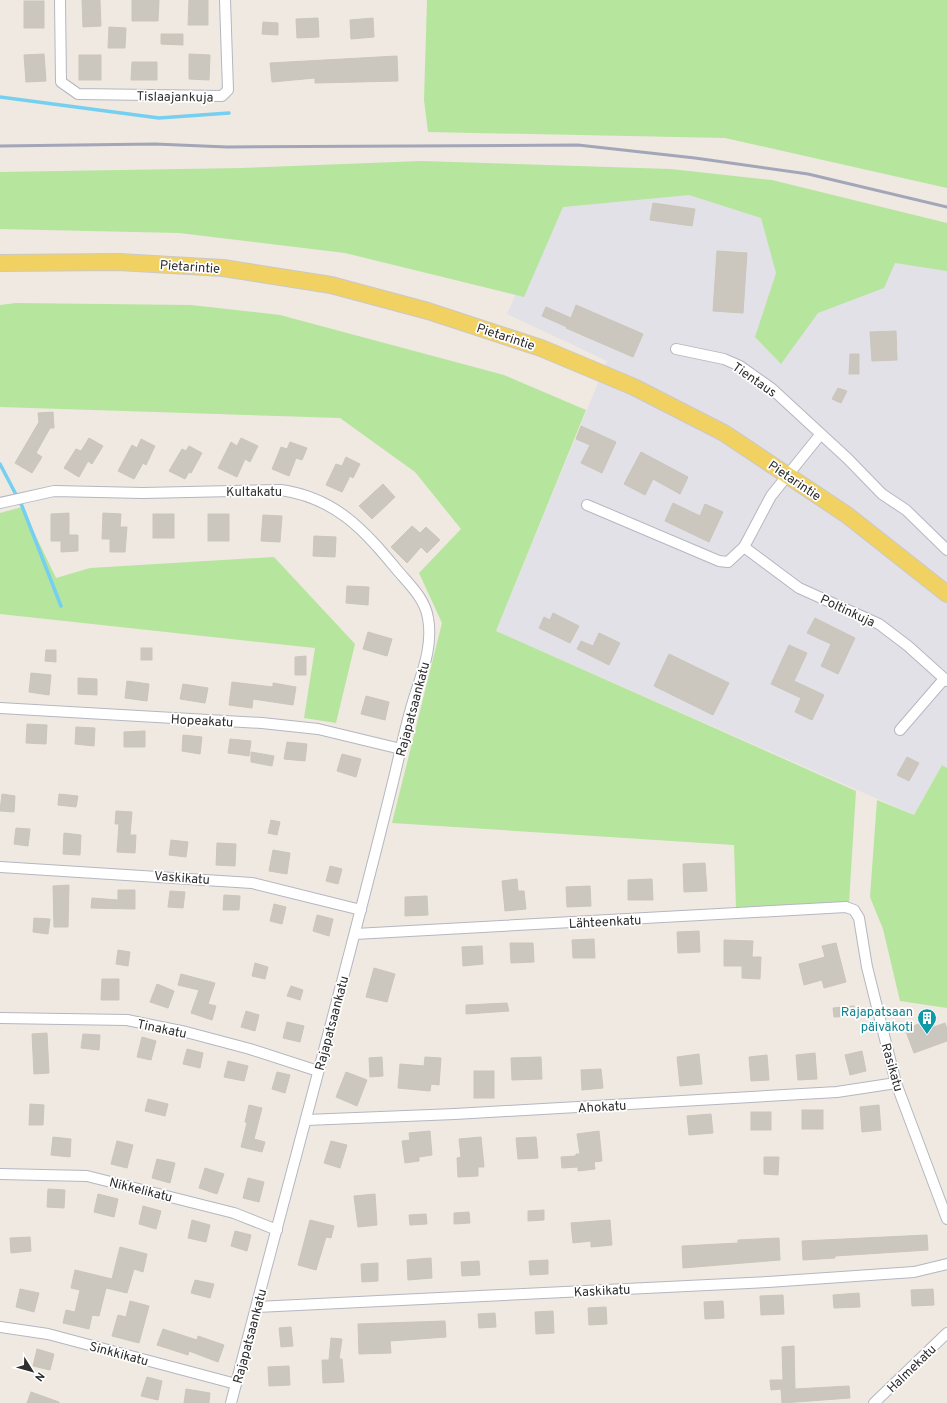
<svg xmlns="http://www.w3.org/2000/svg" width="947" height="1403" font-family="Overpass,sans-serif">
<rect width="100%" height="100%" fill="#efe9e1"/>
<!-- industrial -->
<polygon fill="#e3e1e8" points="683,187 947,246 947,768 942,765 914,815 496,631 607,361 507,314 562,189"/>
<!-- green -->
<g fill="#b6e59e">
<polygon points="427,0 947,0 947,188 725,138 428,132 424,100"/>
<polygon points="421,161 671,169 772,180 947,223 947,271 895,263 884,288 818,313 781,364 755,337 776,273 761,218 689,195 563,207 524,297 345,253 179,233 0,229 0,172 241,168"/>
<polygon points="16,303 191,305 280,315 504,375 586,410 496,631 856,791 849,903 736,909 734,845 392,823 442,623 419,573 461,529 415,472 340,418 0,407 0,305"/>
<polygon points="22,507 56,578 90,568 274,557 355,644 336,723 304,718 315,648 0,614 0,513"/>
<polygon points="942,765 947,768 947,1008 900,1001 883,929 870,897 877,800 914,815"/>
</g>
<g fill="none" stroke-linecap="round" stroke-linejoin="round">
<!-- stream -->
<g stroke="#75cff0" stroke-width="3.5">
<polyline points="0,97 159,118 229,113"/>
<polyline points="0,464 22,506 61,606"/>
</g>
</g>
<!-- building -->
<g fill="#cbc7bf" stroke="#cbc5ba">
<polygon points="82,0 100,0 101,26 83,27"/>
<polygon points="132,0 159,0 158,21 132,21"/>
<polygon points="189,0 208,0 208,25 188,25"/>
<rect x="24" y="1" width="20" height="27"/>
<polygon points="318,18 319,37 297,38 296,19"/>
<polygon points="373,18 374,37 351,39 350,20"/>
<polygon points="263,22 278,23 278,35 262,34"/>
<polygon points="109,27 126,28 125,48 108,48"/>
<polygon points="161,34 183,34 183,45 161,44"/>
<polygon points="44,54 46,81 26,82 24,55"/>
<polygon points="189,54 210,55 209,80 189,79"/>
<rect x="79" y="55" width="22" height="25"/>
<polygon points="397,56 398,81 315,83 315,78 272,82 270,63"/>
<polygon points="132,62 157,62 157,80 131,80"/>
<polygon points="653,203 695,209 692,226 650,220"/>
<polygon points="717,251 747,253 743,313 713,311"/>
<polygon points="576,305 643,334 633,357 566,328 567,327 542,316 546,307 571,318"/>
<polygon points="896,331 897,360 872,361 870,332"/>
<polygon points="850,354 859,354 859,374 849,374"/>
<polygon points="838,388 847,391 841,403 832,399"/>
<polygon points="53,412 54,428 50,428 36,453 42,457 32,473 15,463 39,422 38,413"/>
<polygon points="581,426 616,442 602,473 581,463 590,445 576,439"/>
<polygon points="89,438 103,446 92,464 88,461 79,477 64,468 76,449 81,451"/>
<polygon points="241,438 258,446 250,462 245,459 237,477 218,468 231,442 237,446"/>
<polygon points="141,439 155,446 146,465 143,463 134,479 118,471 132,445 137,448"/>
<polygon points="290,442 307,448 302,460 296,458 289,476 272,469 281,447 287,449"/>
<polygon points="189,446 202,453 191,473 189,472 185,479 169,471 182,449 186,451"/>
<polygon points="641,452 688,477 680,494 653,479 645,495 624,484"/>
<polygon points="346,457 360,464 353,478 350,476 342,492 326,485 336,464 342,466"/>
<polygon points="383,484 395,497 372,519 359,506"/>
<polygon points="673,503 700,516 705,504 723,512 709,542 665,521"/>
<polygon points="69,513 69,535 78,535 78,551 61,552 61,541 51,541 51,514"/>
<polygon points="103,513 121,514 120,527 127,527 125,552 110,552 110,539 102,539"/>
<rect x="153" y="514" width="21" height="24"/>
<rect x="208" y="514" width="21" height="27"/>
<polygon points="263,515 282,516 280,542 261,541"/>
<polygon points="412,526 420,533 426,527 440,540 427,553 421,547 407,563 391,547"/>
<polygon points="314,536 336,537 335,557 313,556"/>
<polygon points="347,586 369,587 368,605 346,603"/>
<polygon points="553,613 579,626 570,643 539,628 544,617 550,620"/>
<polygon points="815,618 855,638 838,674 821,666 831,644 807,633"/>
<polygon points="368,632 392,639 387,656 363,649"/>
<polygon points="599,633 620,643 609,665 577,649 581,641 593,646"/>
<polygon points="789,645 807,653 794,681 824,695 812,720 795,712 801,698 771,684"/>
<rect x="141" y="648" width="11" height="12"/>
<polygon points="46,650 56,650 56,662 45,661"/>
<polygon points="669,654 729,683 713,715 654,686"/>
<polygon points="306,656 306,675 295,675 295,657"/>
<polygon points="31,673 51,675 49,695 29,692"/>
<polygon points="78,678 97,679 97,695 78,694"/>
<polygon points="127,681 149,684 147,701 125,698"/>
<polygon points="232,682 273,687 273,683 296,687 293,705 253,699 252,708 229,705"/>
<polygon points="183,684 208,688 205,703 180,699"/>
<polygon points="366,696 389,702 385,720 361,714"/>
<polygon points="27,724 47,725 46,744 26,743"/>
<polygon points="76,727 95,728 94,746 75,744"/>
<polygon points="145,731 145,747 124,747 124,732"/>
<polygon points="183,735 202,737 200,754 182,751"/>
<polygon points="230,739 251,741 249,756 228,753"/>
<polygon points="287,742 307,744 305,761 284,759"/>
<polygon points="251,752 274,756 272,766 251,762"/>
<polygon points="342,754 361,759 356,777 337,771"/>
<polygon points="907,757 919,763 909,781 897,775"/>
<polygon points="2,794 15,796 14,812 0,811"/>
<polygon points="59,794 78,796 76,807 58,805"/>
<polygon points="116,811 132,812 130,835 136,835 135,853 117,852 119,824 115,824"/>
<polygon points="271,820 280,822 277,835 268,833"/>
<polygon points="16,828 30,829 28,846 14,844"/>
<polygon points="64,833 81,835 80,855 63,854"/>
<polygon points="171,840 188,842 186,857 169,855"/>
<polygon points="217,843 236,844 235,866 216,865"/>
<polygon points="273,850 290,853 287,874 269,871"/>
<polygon points="705,863 707,891 684,892 683,864"/>
<polygon points="330,866 342,869 338,884 326,881"/>
<polygon points="517,879 518,891 524,891 526,909 505,911 502,881"/>
<polygon points="652,879 653,900 628,900 628,880"/>
<polygon points="69,885 68,927 54,927 53,886"/>
<polygon points="590,886 591,906 567,907 566,887"/>
<polygon points="118,890 135,890 135,909 91,908 92,898 118,900"/>
<polygon points="170,891 185,892 183,908 168,907"/>
<polygon points="224,895 240,896 239,910 223,910"/>
<polygon points="427,896 428,915 405,916 405,897"/>
<polygon points="274,904 286,907 282,924 270,921"/>
<polygon points="317,915 333,919 329,936 313,931"/>
<polygon points="34,918 50,919 48,934 33,932"/>
<polygon points="699,931 700,952 678,953 677,932"/>
<polygon points="594,939 595,958 573,958 572,940"/>
<polygon points="724,940 753,941 752,957 761,957 760,979 742,978 742,966 724,966"/>
<polygon points="510,943 533,943 534,962 511,963"/>
<polygon points="836,943 846,982 824,988 822,980 804,985 799,964 825,957 822,946"/>
<polygon points="482,946 483,964 463,966 462,947"/>
<polygon points="118,950 130,952 128,966 116,964"/>
<polygon points="255,963 268,967 265,979 252,976"/>
<polygon points="374,968 395,974 387,1002 366,997"/>
<polygon points="181,974 215,983 208,1004 216,1006 212,1020 191,1013 199,990 178,985"/>
<polygon points="102,979 119,979 119,1000 101,1000"/>
<polygon points="157,984 174,991 168,1008 150,1002"/>
<polygon points="291,986 303,990 300,1000 287,996"/>
<polygon points="507,1003 509,1011 466,1014 466,1005"/>
<polygon points="854,1006 855,1016 834,1017 833,1008"/>
<polygon points="246,1011 259,1015 255,1031 241,1027"/>
<polygon points="932,1019 934,1027 945,1023 947,1029 947,1041 914,1053 905,1029"/>
<polygon points="287,1022 304,1026 300,1042 283,1038"/>
<polygon points="47,1033 49,1073 34,1074 32,1034"/>
<polygon points="83,1034 100,1035 99,1050 81,1048"/>
<polygon points="142,1037 156,1041 151,1060 137,1057"/>
<polygon points="187,1049 203,1053 200,1068 183,1064"/>
<polygon points="862,1051 866,1071 850,1075 845,1055"/>
<polygon points="815,1053 817,1079 798,1080 796,1055"/>
<polygon points="699,1054 702,1084 680,1086 677,1057"/>
<polygon points="767,1055 769,1080 751,1081 749,1057"/>
<polygon points="382,1057 383,1076 370,1077 369,1058"/>
<polygon points="425,1057 441,1058 439,1085 431,1084 430,1091 398,1088 400,1064 424,1066"/>
<polygon points="541,1057 542,1079 512,1080 511,1058"/>
<polygon points="228,1061 248,1066 244,1081 224,1077"/>
<polygon points="601,1069 603,1088 582,1090 581,1070"/>
<rect x="474" y="1071" width="20" height="27"/>
<polygon points="277,1072 290,1075 285,1093 272,1089"/>
<polygon points="346,1072 367,1080 357,1106 336,1097"/>
<polygon points="148,1099 168,1104 165,1116 145,1111"/>
<polygon points="30,1104 44,1105 43,1125 29,1125"/>
<polygon points="249,1105 262,1108 254,1139 265,1142 262,1152 241,1147 247,1123 245,1122"/>
<polygon points="879,1105 881,1130 862,1132 860,1107"/>
<rect x="802" y="1110" width="21" height="19"/>
<rect x="751" y="1112" width="20" height="18"/>
<polygon points="711,1114 713,1133 689,1135 687,1116"/>
<polygon points="430,1131 432,1155 419,1157 419,1161 405,1163 402,1141 410,1140 409,1133"/>
<polygon points="599,1131 602,1161 594,1162 595,1169 578,1171 578,1167 562,1168 561,1157 576,1156 576,1154 580,1154 577,1134"/>
<polygon points="53,1137 71,1139 70,1157 51,1155"/>
<polygon points="481,1137 484,1167 478,1167 478,1176 458,1177 457,1158 461,1157 459,1139"/>
<polygon points="536,1137 538,1158 518,1159 516,1138"/>
<polygon points="117,1141 133,1145 127,1168 111,1164"/>
<polygon points="331,1141 347,1145 340,1168 324,1163"/>
<polygon points="764,1157 779,1157 778,1175 764,1174"/>
<polygon points="157,1159 175,1163 170,1183 152,1178"/>
<polygon points="205,1168 224,1174 217,1194 199,1188"/>
<polygon points="248,1178 264,1182 259,1202 243,1198"/>
<polygon points="48,1189 65,1190 64,1208 47,1207"/>
<polygon points="98,1194 118,1199 114,1217 94,1212"/>
<polygon points="375,1194 377,1225 358,1227 354,1196"/>
<polygon points="143,1206 161,1211 156,1229 139,1224"/>
<polygon points="544,1210 544,1220 528,1221 528,1211"/>
<polygon points="469,1212 470,1223 454,1224 454,1213"/>
<polygon points="426,1214 427,1224 410,1225 409,1215"/>
<polygon points="192,1220 210,1225 206,1242 188,1238"/>
<polygon points="310,1220 334,1226 331,1238 326,1237 316,1270 298,1265"/>
<polygon points="610,1220 612,1245 591,1247 591,1241 573,1243 571,1223"/>
<polygon points="235,1231 251,1235 247,1251 231,1246"/>
<polygon points="927,1235 928,1250 835,1256 835,1258 803,1260 802,1241"/>
<polygon points="30,1237 31,1251 11,1253 10,1238"/>
<polygon points="779,1238 780,1260 683,1268 682,1246 738,1243 738,1240"/>
<polygon points="120,1247 147,1254 143,1272 134,1269 127,1293 106,1288 99,1316 92,1315 89,1329 63,1323 66,1310 75,1312 80,1290 71,1288 75,1270 112,1279"/>
<polygon points="431,1258 432,1278 408,1280 407,1260"/>
<polygon points="548,1260 548,1274 530,1275 529,1261"/>
<polygon points="479,1261 480,1275 462,1276 461,1262"/>
<polygon points="378,1263 378,1281 362,1282 361,1264"/>
<polygon points="195,1280 214,1284 210,1298 191,1293"/>
<polygon points="20,1289 39,1293 34,1312 16,1307"/>
<polygon points="933,1289 934,1305 912,1306 911,1290"/>
<polygon points="859,1293 860,1307 834,1308 833,1295"/>
<polygon points="783,1295 784,1314 761,1315 760,1296"/>
<polygon points="130,1301 149,1306 139,1343 112,1336 118,1315 126,1317"/>
<polygon points="723,1301 724,1318 705,1319 704,1302"/>
<polygon points="606,1307 607,1324 589,1325 588,1308"/>
<polygon points="553,1311 554,1333 536,1334 535,1312"/>
<polygon points="495,1313 496,1327 479,1328 478,1314"/>
<polygon points="445,1321 446,1337 390,1341 391,1353 359,1354 358,1324"/>
<polygon points="291,1327 293,1346 281,1347 279,1328"/>
<polygon points="163,1329 197,1340 198,1336 224,1345 218,1362 189,1351 188,1355 157,1345"/>
<polygon points="331,1338 342,1339 339,1359 342,1359 344,1382 323,1383 322,1360 329,1360"/>
<polygon points="794,1346 795,1389 849,1386 850,1398 782,1403 781,1389 771,1390 770,1380 783,1380 782,1347"/>
<polygon points="37,1349 54,1354 50,1370 33,1366"/>
<polygon points="289,1366 290,1385 269,1386 268,1367"/>
<polygon points="147,1377 162,1381 158,1400 141,1396"/>
<polygon points="186,1389 210,1393 209,1403 184,1403"/>
<polygon points="31,1392 59,1402 59,1403 27,1403"/>
</g>
<g fill="none" stroke-linecap="round" stroke-linejoin="round">
<defs>
<g id="minor">
<polyline points="60,0 61,82 78,94 222,96 228,90 225,0"/>
<polyline points="676,349 724,359 740,366 771,388 848,459 882,494 906,510 947,550"/>
<path d="M0,503L54,491L143,493L281,490C336,498 364,530 398,571C410,585 425,599 428,618C434,651 418,681 410,712C403,737 398,762 392,786C341,993 284,1197 231,1403"/>
<polyline points="587,505 719,561 728,562 744,547 799,588 879,624 908,646 947,681"/>
<polyline points="744,547 771,496 820,435"/>
<polyline points="0,708 262,723 318,729 401,749"/>
<polyline points="900,730 944,679"/>
<polyline points="0,867 252,883 361,910"/>
<polyline points="355,934 846,907 854,910 859,918 867,967 896,1083 947,1219"/>
<polyline points="0,1018 127,1020 186,1032 250,1049 318,1071"/>
<polyline points="306,1120 455,1114 837,1092 896,1083"/>
<polyline points="0,1174 87,1176 234,1213 277,1230"/>
<polyline points="257,1307 768,1282 914,1272 947,1264"/>
<polyline points="0,1327 48,1334 236,1384"/>
<polyline points="874,1403 947,1333"/>
</g>
<polyline id="primary" points="0,263 119,262 223,268 331,285 428,311 541,348 634,387 724,433 847,515 947,594"/>
</defs>
<!-- minor casing -->
<use href="#minor" stroke="#b4b7c1" stroke-width="12"/>
<!-- primary casing -->
<use href="#primary" stroke="#c9c9c9" stroke-width="18"/>
<!-- minor -->
<use href="#minor" stroke="#fff" stroke-width="10"/>
<!-- primary -->
<use href="#primary" stroke="#f2d163" stroke-width="16"/>
<!-- rail -->
<polyline stroke="#a3a6b8" stroke-width="3" points="0,146 155,144 227,147 578,145 695,158 808,174 947,207"/>
</g>
<!-- icons -->
<defs>
<symbol id="building-pin" viewBox="-11 -11 22 30"><path d="M0 17L-7.5 6A9.5 9.5 0 1 1 7.5 6Z" fill="#0f9aa8" stroke="#fff"/><path d="M-4-6H4V6H1V3H-1V6H-4ZM-2.5-4.3h1.7v1.8h-1.7ZM.8-4.3h1.7v1.8H.8ZM-2.5-1h1.7V.8h-1.7ZM.8-1h1.7V.8H.8Z" fill="#fff"/></symbol>
</defs>
<g fill-rule="evenodd">
<use href="#building-pin" x="916" y="1007" width="22" height="30"/>
</g>
<g text-anchor="middle" stroke-width="3.5" stroke-linejoin="round" paint-order="stroke">
<!-- street labels -->
<g font-size="13" fill="#2e2e2e" stroke="#fff">
<text transform="translate(175 96) rotate(1)" y="5">Tislaajankuja</text>
<text transform="translate(190 266) rotate(4)" y="5">Pietarintie</text>
<text transform="translate(506 336) rotate(18)" y="5">Pietarintie</text>
<text transform="translate(755 379) rotate(35)" y="5">Tientaus</text>
<text transform="translate(795 480) rotate(34)" y="5">Pietarintie</text>
<text x="254" y="496">Kultakatu</text>
<text transform="translate(848 610) rotate(25)" y="5">Poltinkuja</text>
<text transform="translate(412 709) rotate(-75)" y="5">Rajapatsaankatu</text>
<text transform="translate(202 720) rotate(3)" y="5">Hopeakatu</text>
<text transform="translate(182 877) rotate(4)" y="5">Vaskikatu</text>
<text transform="translate(605 921) rotate(-3)" y="5">Lähteenkatu</text>
<text transform="translate(331 1023) rotate(-75)" y="5">Rajapatsaankatu</text>
<text transform="translate(162 1028) rotate(12)" y="5">Tinakatu</text>
<text transform="translate(893 1067) rotate(74)" y="5">Rasikatu</text>
<text transform="translate(602 1106) rotate(-3)" y="5">Ahokatu</text>
<text transform="translate(141 1189) rotate(14)" y="5">Nikkelikatu</text>
<text transform="translate(602 1290) rotate(-3)" y="5">Kaskikatu</text>
<text transform="translate(249 1336) rotate(-75)" y="5">Rajapatsaankatu</text>
<text transform="translate(119 1353) rotate(15)" y="5">Sinkkikatu</text>
<text transform="translate(911 1368) rotate(-44)" y="5">Halmekatu</text>
</g>
<!-- culture labels -->
<g font-size="13" fill="#0d838f" stroke="#fff" text-anchor="end">
<text x="913" y="1016">Rajapatsaan<tspan x="913" dy="15">päiväkoti</tspan></text>
</g>
</g>
<!-- north arrow -->
<g transform="translate(32 1371) rotate(127)" stroke="#ffffff" stroke-width="3" paint-order="stroke">
<path d="M0-3L7 15L0 10L-7 15Z" fill="#2e2e2e"/>
<text y="-6" font-size="11" font-weight="bold" text-anchor="middle" fill="#2e2e2e">N</text>
</g>
</svg>
